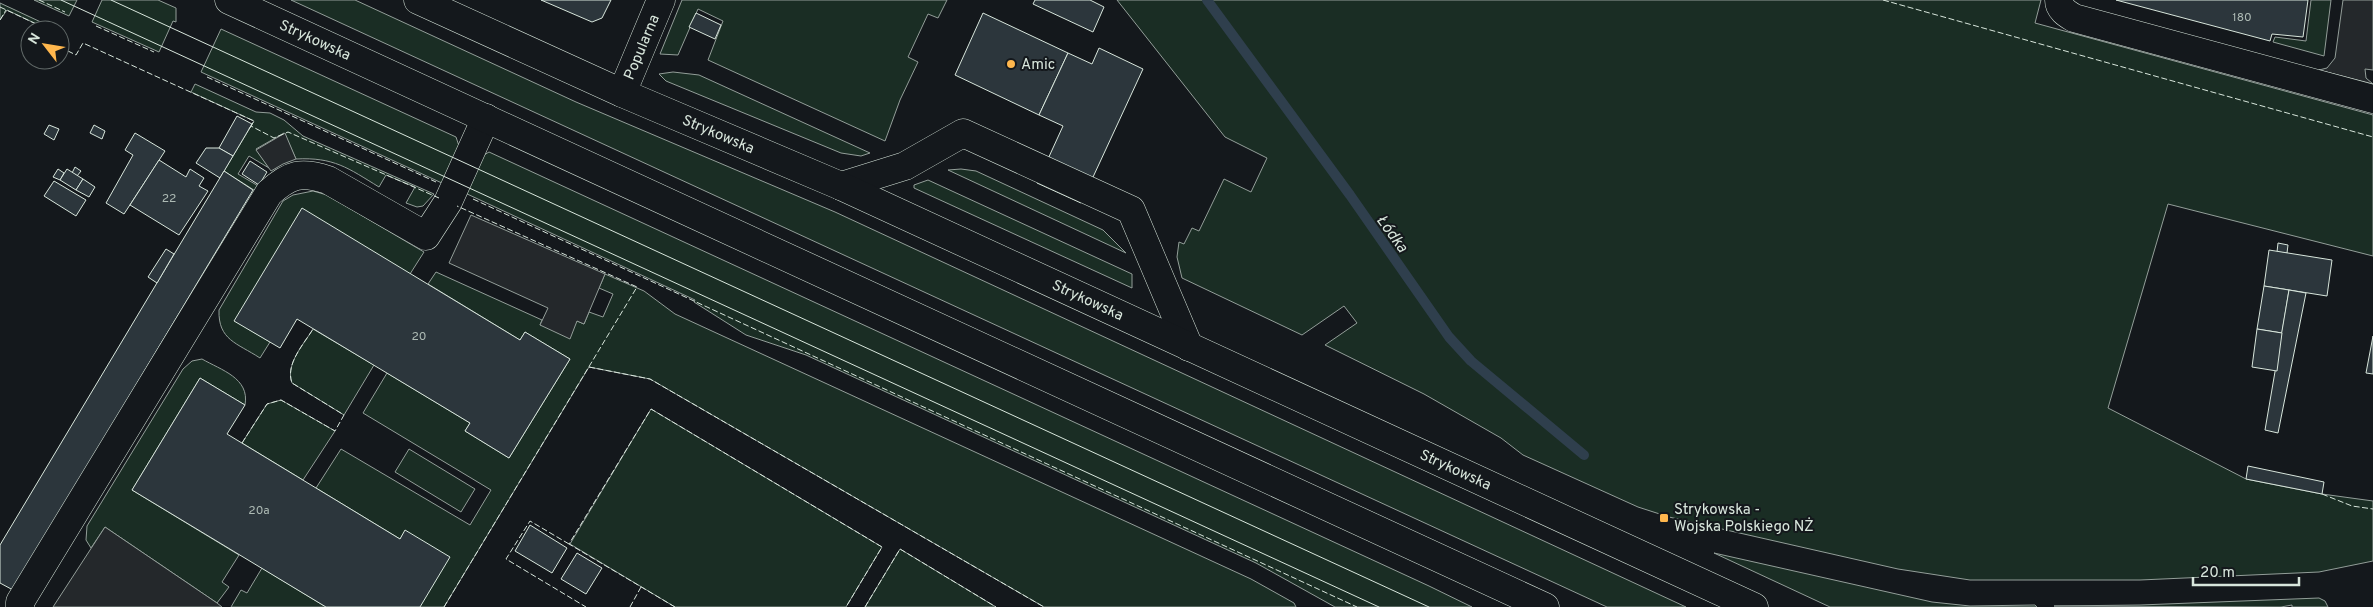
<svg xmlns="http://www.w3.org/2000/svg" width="2373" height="607" font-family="Overpass,sans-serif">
<rect width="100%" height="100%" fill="#14181c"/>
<!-- green -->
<g fill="#1a2d24" stroke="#939e99">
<polygon points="34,0 77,0 69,16"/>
<polygon points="102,0 158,0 176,8 176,22 173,21 159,52 92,22"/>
<polygon points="291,0 355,0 576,102 835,212 1686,607 1607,607"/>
<polygon points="682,0 947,0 938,18 928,14 908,57 918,62 900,100 885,141 708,60 723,21 698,9 678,55 660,54"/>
<polygon points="1117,0 2041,0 2035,23 2373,115 2373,256 2168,204 2108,408 2246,479 2322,494 2373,501 2373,561 2319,572 2140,580 1970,580 1898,569 1669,517 1638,507 1523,455 1501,438 1424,394 1325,345 1357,323 1344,306 1302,335 1182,278 1177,257 1179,242 1184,244 1192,228 1199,231 1224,179 1251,192 1267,158 1225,137"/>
<polygon points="2311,0 2331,0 2324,56 2273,42 2275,37 2306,41"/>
<polygon points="0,3 58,30 49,30 7,10 0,20"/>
<polygon points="221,29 456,137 459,146 444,184 201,72"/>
<polygon points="673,72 699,75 870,153 861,156 841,153 666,81 659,74"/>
<path d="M195,84L256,112L270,113L284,120L303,136L434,194L423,206L417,207L406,203L415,187L386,175L379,187C348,168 334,157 296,159L284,133L256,149L269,168L249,156L238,174L260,187L257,192L224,171L254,121L191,92Z"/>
<polygon points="489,152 1429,586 1472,607 1335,607 1256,563 806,355 746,335 694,302 695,300 465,193 484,155"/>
<polygon points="961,169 976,171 1103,230 1126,253 948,170"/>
<polygon points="928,180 1132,274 1132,288 914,188 914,185"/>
<path d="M313,191L327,195L424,252L410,274L235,321L270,342L260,358C237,343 218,340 219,310L283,201L293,195Z"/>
<polygon points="436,272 542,320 540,325 577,321 584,324 589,312 603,317 613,294 599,288 605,274 644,291 675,314 1251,579 1294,603 1296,607 1044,607 650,379 589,367 444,607 420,607 405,531 400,539 316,488 341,449 470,525 491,490 363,413 387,373 470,423 465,431 509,458 570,359 525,332 520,340 428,284"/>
<path d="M313,329L374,365L344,415L292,383C285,364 304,344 313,329Z"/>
<path d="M202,359C221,370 250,378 245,405L200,378L132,490L239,555L222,582L229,587L217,603L105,527L91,548L86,540L87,526L183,369L192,361Z"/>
<polygon points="281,400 335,431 303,480 242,443 267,404"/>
<polygon points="651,409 882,547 846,607 675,607 570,544"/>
<polygon points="409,449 475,489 461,512 395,472"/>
<polygon points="900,549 996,607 865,607"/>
<polygon points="1714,553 1932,602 1970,606 2035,605 2037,607 1830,607"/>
<polygon points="262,568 326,607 231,607 241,590 247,593"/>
<polygon points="2319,598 2325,601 2328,607 2292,607 2292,605 2281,607 2054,606 2140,605"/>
</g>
<!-- parking -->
<g fill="#24282b" stroke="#939e99">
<polygon points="2343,0 2373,0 2373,70 2365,69 2366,78 2373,84 2319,70 2327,68 2335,58"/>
<polygon points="285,133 296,159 283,164 271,171 256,150"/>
<polygon points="471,215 605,274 584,324 577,321 570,339 540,325 548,308 449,263"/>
<polygon points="105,527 217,603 222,607 53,607"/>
</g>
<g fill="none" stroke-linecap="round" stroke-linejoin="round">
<!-- stream -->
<polyline stroke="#2f3f4d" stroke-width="10" points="1207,0 1350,195 1449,337 1471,361 1584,455"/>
</g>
<!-- building -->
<g fill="#2c363c" stroke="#d8e6dc">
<polygon points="541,0 611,0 602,18 592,22"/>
<polygon points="1035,0 1090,0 1104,7 1093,32 1033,4"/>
<polygon points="2116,0 2308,0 2303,37 2272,34 2270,41"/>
<polygon points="696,13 721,25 715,39 689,27"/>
<polygon points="983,13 1068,53 1039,115 955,75"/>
<polygon points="1099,48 1143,69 1081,203 1037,183 1063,126 1039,115 1068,53 1092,64"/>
<polygon points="237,116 252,124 233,156 219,148"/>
<polygon points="49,125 59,129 54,140 44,134"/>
<polygon points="94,125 105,131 102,139 90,133"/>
<polygon points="135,133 165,151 124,214 106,203 133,155 125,150"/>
<polygon points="206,148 219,148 233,156 220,178 196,163"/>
<polygon points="159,160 186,177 190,169 204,178 199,186 208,191 179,235 130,205"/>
<polygon points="250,161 267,172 259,185 242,174"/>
<polygon points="75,167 81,171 77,176 72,173"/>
<polygon points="58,169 64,173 60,180 53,177"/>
<polygon points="67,169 83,179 76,190 60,180"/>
<polygon points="224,171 253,190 13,590 0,583 0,545"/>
<polygon points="83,179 95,187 89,197 76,190"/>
<polygon points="54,181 86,200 76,216 44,196"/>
<polygon points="302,208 520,340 525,332 570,359 509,458 465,431 470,423 297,319 280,348 234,321"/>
<polygon points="2278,243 2288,245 2287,253 2277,252"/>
<polygon points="166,249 174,254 157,283 148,277"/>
<polygon points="2269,250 2332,260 2327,296 2264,286"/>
<polygon points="2264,286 2289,290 2282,333 2257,329"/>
<polygon points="2289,290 2306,293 2278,433 2265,430"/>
<polygon points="2257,329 2282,333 2277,371 2252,367"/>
<polygon points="2373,336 2373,374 2366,373"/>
<polygon points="200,378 245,405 227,434 400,539 405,530 450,557 420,607 326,607 132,490"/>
<polygon points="2248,466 2324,482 2322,494 2246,479"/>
<polygon points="530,525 567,548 552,573 515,551"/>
<polygon points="577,553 602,568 586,594 561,579"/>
</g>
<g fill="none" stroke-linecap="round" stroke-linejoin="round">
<defs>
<g id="minor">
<path d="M2059,0C2059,9 2067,14 2074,18L2373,99"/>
<path id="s1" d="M622,93L661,0"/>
<polyline points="841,186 905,166 963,133 1131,210 1189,347"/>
<path d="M20,607V602L269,193C290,174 301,171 328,180L426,236L448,202L486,118"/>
</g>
<g id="major">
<path id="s2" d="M229,0L1545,607"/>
<path id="s3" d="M418,0L622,93L841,186L1754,607"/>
</g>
</defs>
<!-- minor casing -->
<use href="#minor" stroke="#d8e6dc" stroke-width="29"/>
<!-- major casing -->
<use href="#major" stroke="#d8e6dc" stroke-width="29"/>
<!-- minor -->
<use href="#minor" stroke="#14181c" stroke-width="28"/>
<!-- major -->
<use href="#major" stroke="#14181c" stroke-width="28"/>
<!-- tram -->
<g stroke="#d8e6dc" stroke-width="1">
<polyline points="61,0 1379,607"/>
<polyline points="111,0 1429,607"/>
</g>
<!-- fence -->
<g stroke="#d8e6dc" stroke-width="1" stroke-dasharray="6 2.5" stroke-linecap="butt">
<polyline points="39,0 65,12"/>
<polyline points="1883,0 2373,137"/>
<polyline points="0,7 49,30"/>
<polyline points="0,20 6,10"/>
<polyline points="96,26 154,52"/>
<polyline points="60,47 76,55 83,43 254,121 251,126"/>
<polyline points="207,77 436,182"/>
<polyline points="249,129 251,126 274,138 288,132 439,198"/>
<polyline points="473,199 1357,607"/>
<polyline points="589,367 650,379 1044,607"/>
<path d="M242,443L267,404L281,400L335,431L344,415L292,383C285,364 304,344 313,329"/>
<polyline points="2322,494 2352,506 2373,509"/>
<polyline points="569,544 530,521 506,559 586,607"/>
<polyline points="444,607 637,287 457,206"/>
<polyline points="630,607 641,587"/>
<polyline points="675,607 569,544 651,409 882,547 846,607"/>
<polyline points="865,607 900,549 996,607"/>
</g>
</g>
<!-- markers -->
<g fill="#ffb74d" stroke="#14181c" stroke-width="2">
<circle cx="1011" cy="64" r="5"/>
<rect x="1659" y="513" width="10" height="10" rx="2.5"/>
</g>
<g text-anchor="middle" stroke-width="4" stroke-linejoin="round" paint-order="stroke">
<!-- number labels -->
<g font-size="12" fill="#adbab4">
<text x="2242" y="21">180</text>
<text x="169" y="202">22</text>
<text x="419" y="340">20</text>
<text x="259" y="514">20a</text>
</g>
<!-- street labels -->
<g font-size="15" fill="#d8e6dc" stroke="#14181c">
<text dy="5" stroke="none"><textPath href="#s2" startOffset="95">Strykowska</textPath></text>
<text dy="5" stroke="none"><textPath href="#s1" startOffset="50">Popularna</textPath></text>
<text dy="5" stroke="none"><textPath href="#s3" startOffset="329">Strykowska</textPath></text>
<text dy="5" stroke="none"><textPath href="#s3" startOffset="734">Strykowska</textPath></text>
<text dy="5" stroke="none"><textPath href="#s3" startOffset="1139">Strykowska</textPath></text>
</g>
<!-- poi labels -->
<g font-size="15" fill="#d8e6dc" stroke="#14181c" text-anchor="start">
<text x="1021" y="69">Amic</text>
<text x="1674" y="514">Strykowska -<tspan x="1674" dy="17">Wojska Polskiego NŻ</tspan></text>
</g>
<!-- water labels -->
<g font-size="16" font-style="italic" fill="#d8e6dc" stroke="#14181c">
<text transform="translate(1393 233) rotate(54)" y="6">Łódka</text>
</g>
</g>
<!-- north arrow -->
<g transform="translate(45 45) rotate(301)"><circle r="24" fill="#14181c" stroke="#626a69"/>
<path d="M0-4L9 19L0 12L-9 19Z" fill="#ffb74d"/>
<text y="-8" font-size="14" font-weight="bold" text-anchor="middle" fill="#d8e6dc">N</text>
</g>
<!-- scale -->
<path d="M2193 577v8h106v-8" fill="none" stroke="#d8e6dc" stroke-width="2.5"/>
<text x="2200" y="577" font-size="15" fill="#d8e6dc" stroke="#14181c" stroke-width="4" paint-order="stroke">20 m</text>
</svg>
